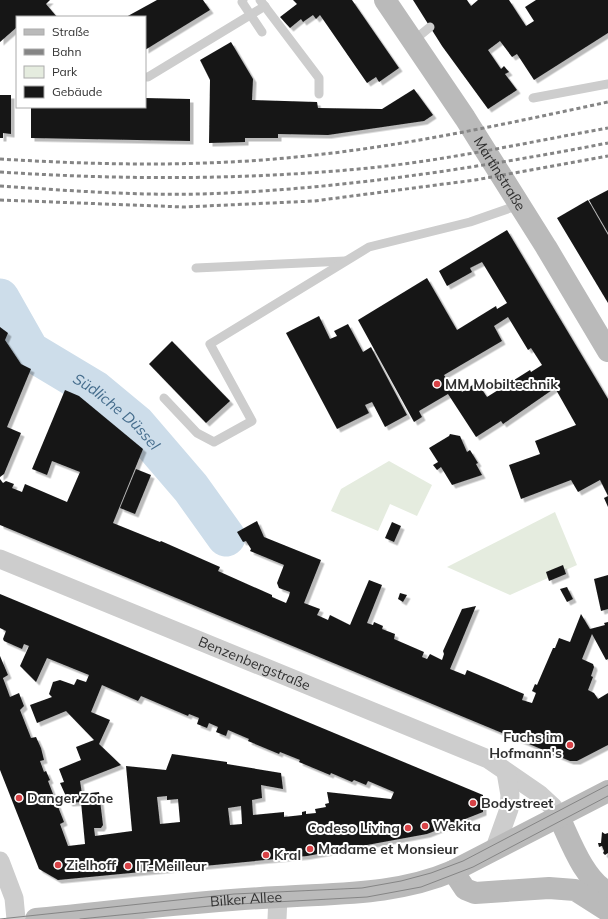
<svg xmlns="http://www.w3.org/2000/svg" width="608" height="919" font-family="Mulish,sans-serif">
<defs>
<filter id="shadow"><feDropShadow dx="3.5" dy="3.5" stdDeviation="0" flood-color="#0004"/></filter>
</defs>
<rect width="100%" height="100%" fill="#fff"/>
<!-- green -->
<g fill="#e5ecdf">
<polygon points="389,461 432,485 417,516 390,504 378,531 331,511 341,489"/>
<polygon points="555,512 577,565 510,595 447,567"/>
</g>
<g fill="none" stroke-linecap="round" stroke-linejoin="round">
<!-- river -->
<path stroke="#cdddea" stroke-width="39" id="s1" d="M0,298L30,351L95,390L136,424L191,488L226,537"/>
</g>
<!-- building -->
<g fill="#171717" fill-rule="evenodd" filter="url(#shadow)">
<polygon points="0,0 50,0 46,4 57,17 17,17 17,27 0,42"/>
<polygon points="157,0 203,0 210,10 145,50 145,17 126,17"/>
<polygon points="293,0 352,0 399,68 379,82 376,77 367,83 320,15 316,19 313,15 303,22 301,19 290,28 280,17 297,4"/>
<polygon points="413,0 467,0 471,6 478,0 509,0 526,26 534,21 525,7 536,0 608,0 608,33 534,80 517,54 512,57 500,41 488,50 501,69 504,66 509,72 505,74 517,90 488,109 442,46"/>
<polygon points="231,42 253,79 252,100 317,102 318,108 382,109 414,89 433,115 424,121 328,135 278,134 278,138 245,138 245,142 209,143 210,80 200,60"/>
<polygon points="0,95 11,95 11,134 3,133 3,138 0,138"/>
<polygon points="145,98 190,99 190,141 31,138 31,107 145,107"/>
<polygon points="608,190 608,233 589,200"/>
<polygon points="588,200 608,235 608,303 557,218"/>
<path d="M507,230L608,399V507L604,498L608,496L600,480L578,492L571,480L521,499L509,465L540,454L535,441L576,425L555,388L503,424L501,421L476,437L448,394L419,411L422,417L414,422L358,320L427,278L457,330L496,306L497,309L507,303L482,262L470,268L472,272L447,286L439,271ZM508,317L528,350L531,348L542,365L531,372L530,370L487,397L477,382L462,392L459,386L454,390L444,375L502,341L494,326Z"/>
<polygon points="319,316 330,339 337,336 334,331 348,324 363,352 371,347 407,415 385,427 372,402 365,405 369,413 337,429 286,333"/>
<polygon points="0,327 8,333 5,340 21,364 31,369 7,427 21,433 4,474 0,477"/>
<polygon points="172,341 230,401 206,423 149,364"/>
<polygon points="65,390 79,396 143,449 113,523 160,542 161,541 220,567 218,571 272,595 272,597 286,603 289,596 290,592 279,588 277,583 284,565 250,551 251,549 246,541 243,542 237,532 257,521 264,537 321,560 304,603 320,609 317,615 328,620 330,615 350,625 369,580 382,585 367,623 373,625 374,622 383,626 382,629 395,634 394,639 424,652 422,657 427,659 430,654 442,660 444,654 443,651 462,609 476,606 450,669 465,675 467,670 524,694 522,700 532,703 536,693 532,691 535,684 537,685 553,648 555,648 559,638 570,642 581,614 590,629 605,625 604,623 608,622 608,659 606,660 592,634 582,659 593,664 594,667 591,676 593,677 588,690 594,693 598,699 608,693 608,745 577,761 570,761 0,525 0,479 3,483 6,481 14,484 12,488 22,492 25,484 67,502 80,472 52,461 47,475 32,469"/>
<polygon points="450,434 460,436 467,452 470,450 478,463 476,464 482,475 452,485 441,467 437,470 433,465 438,462 429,448 449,436"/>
<polygon points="136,469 151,475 135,514 120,508"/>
<polygon points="392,522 401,526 394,542 385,538"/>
<polygon points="563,565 566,574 549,581 546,572"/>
<polygon points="608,575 608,609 601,611 594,579"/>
<polygon points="567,587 573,599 567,602 560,589"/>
<polygon points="400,593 407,595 403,602 398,599"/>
<path d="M0,594L483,795V812L427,834L307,856L58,880L39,869L0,770V656L8,675L3,678L10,697L19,693L24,706L20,710L31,738L36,737L41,748L44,760L40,761L44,772L46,771L50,780L48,781L64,822L60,824L68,846L85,844L81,802L69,803L60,783L64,782L59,769L81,760L76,747L94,740L66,711L37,723L30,705L52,697L49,694L53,682L60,680L74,685L77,679L86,682L89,675L47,658L36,682L20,666L29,646L24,644L22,649L4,641L3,639L6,631L0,628ZM102,685L138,701L141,696L188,716L189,714L199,718L197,724L207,728L209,723L218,727L216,732L226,736L228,730L249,739L248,741L279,754L280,752L300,760L299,762L330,775L331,773L352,782L354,780L366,785L368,781L394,792L391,799L327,792L329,803L325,804L326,807L315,809L316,813L306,814V811L302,812V815L284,817V812L253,815L252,800L262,798L261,785L283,789L281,773L227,764V762L172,754L166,770L126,766L132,831L95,836L94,828H101L103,825L99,792L82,794L80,781L121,765L99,744L110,720L91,712ZM167,796V800L178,799L180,822L160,824L157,797ZM241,806L242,824L230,825L228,808Z"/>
<polygon points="602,832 605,834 608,833 608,853 605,855 603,853 604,851 602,846 599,847 598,843 601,843"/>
</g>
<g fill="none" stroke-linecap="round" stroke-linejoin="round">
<!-- lane -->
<g stroke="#cdcdcd" stroke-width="9">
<polyline points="243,0 242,2 262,32"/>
<polyline points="260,0 319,78 319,94"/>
<polyline points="413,41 430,27"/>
<polyline points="145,77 148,77 265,6"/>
<polyline points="533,98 608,84"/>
<polyline points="196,268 345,261"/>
<polyline points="164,398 197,433 214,442 252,421 210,344 369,247 470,222 519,205"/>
</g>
<!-- street -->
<g stroke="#cdcdcd" stroke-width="19">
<path id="s2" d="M0,559L488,759L539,794L553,807L559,817"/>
<polyline points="494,851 509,809 510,795 506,772"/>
<polyline points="0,861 14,898 16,919"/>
<polyline points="277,919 278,897"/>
</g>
<!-- secondary -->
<g stroke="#bababa" stroke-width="22">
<path id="s3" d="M385,0L465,118L546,247L608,351"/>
<path d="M559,817C570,840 584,880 608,892"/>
<polyline points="453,871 465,889 475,893 549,888 575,890 608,911"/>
<path id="s4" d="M36,919C117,911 197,901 278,897C337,893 397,895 453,871L608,791"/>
</g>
<!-- tram -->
<g stroke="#858585" stroke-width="1">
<polyline points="0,919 234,894 362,888 401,881 431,873 463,861 608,785"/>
<polyline points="80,919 220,905 367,897 421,887 473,867 608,796"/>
</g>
<!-- rail -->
<g stroke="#858585" stroke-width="3" stroke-dasharray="4 3" stroke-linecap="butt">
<path d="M0,159C98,165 197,167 296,157C401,147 505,124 608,102"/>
<path d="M0,172C123,180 246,180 369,168C449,160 529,142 608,128"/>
<path d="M0,186C75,191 152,197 227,193C355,187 482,167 608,143"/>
<polyline points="0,200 184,207 314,201 475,180 608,156"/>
</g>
</g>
<!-- markers -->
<g fill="#d74246" stroke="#fff" stroke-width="1.5">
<circle cx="437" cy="384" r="4"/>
<circle cx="570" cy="745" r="4"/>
<circle cx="19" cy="798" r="4"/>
<circle cx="473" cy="803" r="4"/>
<circle cx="425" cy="826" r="4"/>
<circle cx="408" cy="828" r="4"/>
<circle cx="310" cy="849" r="4"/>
<circle cx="266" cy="855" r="4"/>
<circle cx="58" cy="865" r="4"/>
<circle cx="128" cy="866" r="4"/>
</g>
<g text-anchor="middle" stroke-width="4" stroke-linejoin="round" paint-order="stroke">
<!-- street labels -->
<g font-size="14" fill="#303030" stroke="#fff">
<text dy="5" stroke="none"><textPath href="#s3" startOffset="208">Martinstraße</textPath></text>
<text dy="5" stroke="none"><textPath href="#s2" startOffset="275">Benzenbergstraße</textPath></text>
<text dy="5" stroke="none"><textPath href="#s4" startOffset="211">Bilker Allee</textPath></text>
</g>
<!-- poi labels -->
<g font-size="14" font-weight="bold" fill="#303030" stroke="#fff" text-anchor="start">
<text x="445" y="389">MM Mobiltechnik</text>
<text x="562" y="742" text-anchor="end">Fuchs im<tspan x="562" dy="16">Hofmann's</tspan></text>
<text x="27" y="803">Danger Zone</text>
<text x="481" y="808">Bodystreet</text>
<text x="433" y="831">Wekita</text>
<text x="400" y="833" text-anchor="end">Codeso Living</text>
<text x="318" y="854">Madame et Monsieur</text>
<text x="274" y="860">Kral</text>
<text x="66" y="870">Zielhoff</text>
<text x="136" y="871">IT-Meilleur</text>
</g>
<!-- water labels -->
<g font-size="15" font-style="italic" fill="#446c8c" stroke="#fff">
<text dy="5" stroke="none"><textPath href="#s1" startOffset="167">Südliche Düssel</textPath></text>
</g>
</g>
<!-- legend -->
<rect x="16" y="16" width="130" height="92" fill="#ffffff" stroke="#acacac"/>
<rect x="24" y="29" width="20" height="6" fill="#bababa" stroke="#acacac"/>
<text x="52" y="36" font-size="12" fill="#303030">Straße</text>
<rect x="24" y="49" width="20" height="6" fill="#858585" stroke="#acacac"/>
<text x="52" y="56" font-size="12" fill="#303030">Bahn</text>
<rect x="24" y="66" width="20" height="12" fill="#e5ecdf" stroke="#acacac"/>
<text x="52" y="76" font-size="12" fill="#303030">Park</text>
<rect x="24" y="86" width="20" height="12" fill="#171717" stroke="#acacac"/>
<text x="52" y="96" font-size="12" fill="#303030">Gebäude</text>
</svg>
